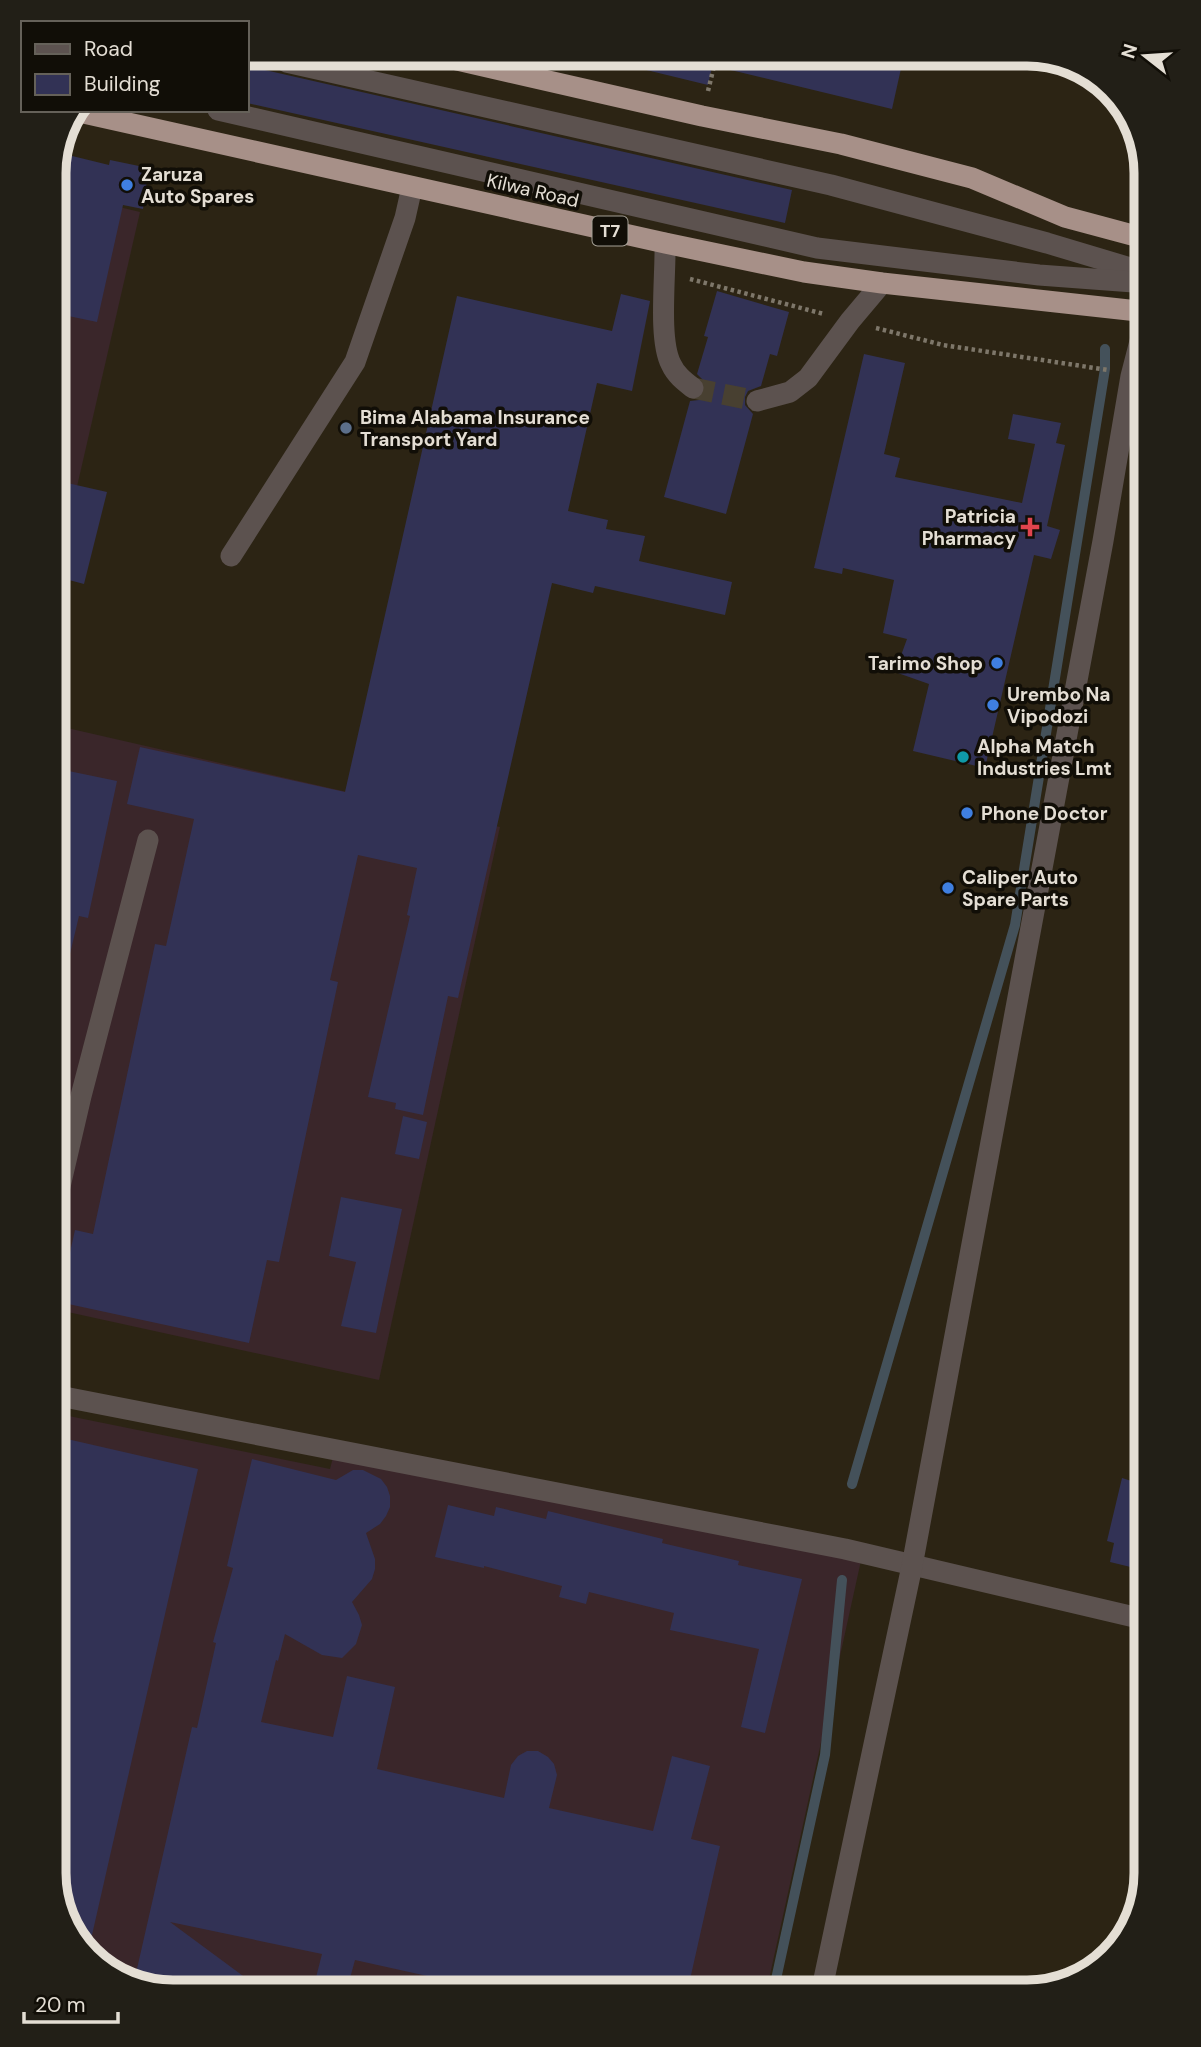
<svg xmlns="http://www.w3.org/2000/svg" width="1201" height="2047" font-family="'DM Sans',sans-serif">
<rect width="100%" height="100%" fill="#2c2414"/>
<!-- industrial -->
<g fill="#3a262a">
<polygon points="54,202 107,204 140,212 54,587"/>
<polygon points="54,725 500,827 379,1380 54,1309"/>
<polygon points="54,1413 330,1469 337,1441 862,1556 766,1993 166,1993 107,1972 66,1926 54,1874"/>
</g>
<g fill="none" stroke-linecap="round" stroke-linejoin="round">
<!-- stream -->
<g stroke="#44515a" stroke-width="10">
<polyline points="852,1484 1015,925 1105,369 1105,349"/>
<polyline points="773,1993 825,1755 842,1580"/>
</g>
</g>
<!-- building -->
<g fill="#323255">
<polygon points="870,56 902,64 892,109 714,66 715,58"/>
<polygon points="635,58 714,58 708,85 634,67"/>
<polygon points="247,66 792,190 785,223 247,103"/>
<polygon points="60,153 109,165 110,160 139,166 138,170 148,173 143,209 123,205 97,322 54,313 54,166"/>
<polygon points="717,291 789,312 777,356 770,354 761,386 748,391 745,397 745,405 753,414 726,514 664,497 690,401 699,400 706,390 705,382 697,374 708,337 704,336"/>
<polygon points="621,294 650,301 632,391 597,383 568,511 608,520 606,529 645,536 639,561 732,582 725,615 595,586 593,593 552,583 458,998 448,996 423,1115 395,1109 396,1103 368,1097 410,916 407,915 417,868 358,855 330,980 338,982 279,1262 267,1260 249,1343 59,1302 75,1230 93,1234 155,944 166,946 194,819 127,804 140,747 345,792 457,296 612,331"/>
<polygon points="864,354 905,363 884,454 900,458 895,477 1022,503 1035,444 1008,439 1013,414 1061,423 1056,443 1065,445 1047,526 1060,530 1051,559 1034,555 985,768 913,751 929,684 895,672 907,639 883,633 894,580 843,568 842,574 814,568"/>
<polygon points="54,480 107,492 84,584 54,576"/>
<polygon points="54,768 117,781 88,918 79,916 64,979 54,978"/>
<polygon points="403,1116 427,1122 419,1159 395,1154"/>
<polygon points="341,1197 402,1209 376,1333 341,1326 356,1262 329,1256"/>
<polygon points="54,1436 198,1469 92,1935 70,1930 66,1926 54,1874"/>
<polygon points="252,1459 336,1480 353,1470 363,1470 381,1479 387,1487 390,1496 390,1507 386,1516 380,1524 366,1533 375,1559 375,1569 372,1579 352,1602 359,1615 362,1625 356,1644 342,1658 322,1655 285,1634 278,1661 276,1660 261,1722 333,1737 347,1676 395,1687 377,1769 504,1798 511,1765 518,1756 527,1751 538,1751 548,1757 554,1764 557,1775 549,1808 653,1831 672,1756 710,1766 691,1839 720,1846 687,1993 504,1993 355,1960 346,1993 312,1993 322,1954 170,1922 266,1993 166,1993 134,1982 192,1727 197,1728 216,1643 213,1642 233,1568 227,1566"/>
<polygon points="1122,1478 1147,1486 1147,1571 1110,1562 1114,1543 1107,1541"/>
<polygon points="448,1505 494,1516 496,1507 546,1519 548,1511 663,1539 662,1543 739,1561 738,1565 802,1579 765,1733 741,1727 759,1649 670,1630 674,1613 589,1592 586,1604 559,1597 562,1586 484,1566 484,1568 435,1557"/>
</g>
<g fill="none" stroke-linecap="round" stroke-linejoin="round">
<!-- minor-tunnel -->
<polyline stroke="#484031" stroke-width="21" stroke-dasharray="21 10" stroke-linecap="butt" points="693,388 757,401"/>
<!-- path -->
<g stroke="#7e776a" stroke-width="4.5" stroke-dasharray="3.5 3.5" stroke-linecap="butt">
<polyline points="708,91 716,58"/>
<polyline points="690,279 824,314"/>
<polyline points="876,328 943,345 1108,370"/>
</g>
<!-- minor -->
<g stroke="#5c524f" stroke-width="21">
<polyline points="286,62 831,185 1047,243 1147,273"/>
<polyline points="218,110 817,248 1039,275 1147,283"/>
<path d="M665,243C666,274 658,339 671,364C676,375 684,381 693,388"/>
<polyline points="757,401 790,392 808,378 850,321 882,283"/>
<polyline points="231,556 355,362 405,218 412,187"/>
<polyline points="54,1212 81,1096 148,840"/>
<polyline points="54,1395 845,1549 1147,1620"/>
<polyline points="821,1993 912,1566 1103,541 1131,376 1147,314"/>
</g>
<!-- highway -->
<g stroke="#a79088" stroke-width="21">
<polyline points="457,60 702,116 841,144 972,178 1065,217 1147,239"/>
<polyline points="79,112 665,243 804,272 882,283 1147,312"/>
</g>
</g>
<!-- markers -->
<g fill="#3f7fe0" stroke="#110e07" stroke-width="2.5">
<circle cx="127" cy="185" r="7"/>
<circle cx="997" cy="663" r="7"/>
<circle cx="993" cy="705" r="7"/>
<circle cx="967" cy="813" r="7"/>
<circle cx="948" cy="888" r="7"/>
</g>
<circle fill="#5c6f8a" stroke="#110e07" stroke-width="2.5" cx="346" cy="428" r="7"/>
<path fill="#e0444e" stroke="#110e07" stroke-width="2.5" d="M1026.5 516.5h7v7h7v7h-7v7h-7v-7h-7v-7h7z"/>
<circle fill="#0f9aa8" stroke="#110e07" stroke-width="2.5" cx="963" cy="757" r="7"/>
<g text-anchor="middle" stroke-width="7" stroke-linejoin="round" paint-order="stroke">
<!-- shield labels -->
<rect fill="#110e07" stroke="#a5a096" stroke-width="2" x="592.5" y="216.5" width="35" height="29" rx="5"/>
<g font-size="18" font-weight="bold" fill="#e4ded4">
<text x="610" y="237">T7</text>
</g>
<!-- poi labels -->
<g font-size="19" font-weight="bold" fill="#e4ded4" stroke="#110e07" text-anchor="start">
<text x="141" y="181">Zaruza<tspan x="141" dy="22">Auto Spares</tspan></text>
<text x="360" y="424">Bima Alabama Insurance<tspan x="360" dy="22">Transport Yard</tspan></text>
<text x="1016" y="523" text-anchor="end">Patricia<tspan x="1016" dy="22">Pharmacy</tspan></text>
<text x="983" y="670" text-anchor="end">Tarimo Shop</text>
<text x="1007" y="701">Urembo Na<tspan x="1007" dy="22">Vipodozi</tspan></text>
<text x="977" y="753">Alpha Match<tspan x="977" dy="22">Industries Lmt</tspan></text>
<text x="981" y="820">Phone Doctor</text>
<text x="962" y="884">Caliper Auto<tspan x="962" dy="22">Spare Parts</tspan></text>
</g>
<!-- street labels -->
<g font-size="19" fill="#e4ded4" stroke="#110e07">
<text transform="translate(533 190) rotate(13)" y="7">Kilwa Road</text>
</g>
</g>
<!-- crop -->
<path d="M0 0H1201V2047H0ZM173 66H1027A107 107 0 0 1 1134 173V1873A107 107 0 0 1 1027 1980H173A107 107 0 0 1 66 1873V173A107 107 0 0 1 173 66Z" fill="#221f17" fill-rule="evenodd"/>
<path fill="none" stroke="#e4ded4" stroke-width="9" d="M173 66H1027A107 107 0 0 1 1134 173V1873A107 107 0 0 1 1027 1980H173A107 107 0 0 1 66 1873V173A107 107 0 0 1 173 66Z"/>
<!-- legend -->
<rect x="21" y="21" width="228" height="91" fill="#110e07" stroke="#656159" stroke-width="2"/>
<rect x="35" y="44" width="35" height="10" fill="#5c524f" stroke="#656159" stroke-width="2"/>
<text x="84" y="56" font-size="21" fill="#e4ded4">Road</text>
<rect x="35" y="74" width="35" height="21" fill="#323255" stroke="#656159" stroke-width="2"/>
<text x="84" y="91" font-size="21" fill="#e4ded4">Building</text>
<!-- north arrow -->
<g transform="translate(1145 56) rotate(287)" stroke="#110e07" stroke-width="5" paint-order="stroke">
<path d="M0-5L12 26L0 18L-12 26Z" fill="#e4ded4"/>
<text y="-10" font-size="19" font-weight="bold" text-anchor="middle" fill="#e4ded4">N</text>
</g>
<!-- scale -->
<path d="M24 2012v10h94v-10" fill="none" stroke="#e4ded4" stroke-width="3.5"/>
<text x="35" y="2012" font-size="21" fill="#e4ded4" stroke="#110e07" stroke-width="5" paint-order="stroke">20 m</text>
</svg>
